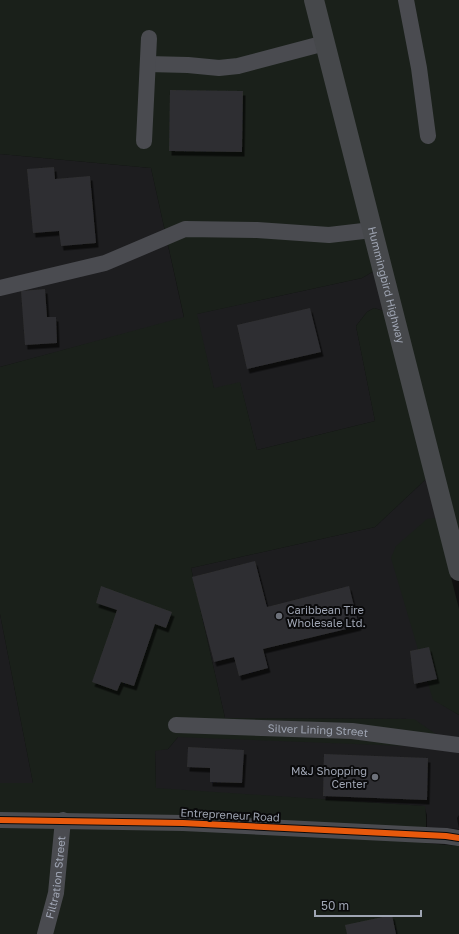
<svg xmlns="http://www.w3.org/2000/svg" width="459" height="934" font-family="'Golos Text',sans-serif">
<defs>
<filter id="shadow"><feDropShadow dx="2.5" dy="4.5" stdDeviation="0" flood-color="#0009"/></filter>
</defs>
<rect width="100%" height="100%" fill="#101010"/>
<!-- built -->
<g fill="#1d1d1f">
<polygon points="0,154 151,168 184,318 0,367"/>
<polygon points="374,271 384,311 374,308 367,312 356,326 375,421 257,450 240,383 214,389 196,314 362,278"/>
<polygon points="426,479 436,518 433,699 459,715 459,815 457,818 459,829 427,827 427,815 424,806 156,789 155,750 168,749 178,737 414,719 225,718 191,568 375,527"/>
<polygon points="0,614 33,783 0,783"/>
</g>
<!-- green -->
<g fill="#1a201a">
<path d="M0,0H306L374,271L362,278L197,314L214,388L240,382L257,450L375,421L356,326L367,312L374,308L384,311L426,479L375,527L191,568L225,718L414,719L456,748L178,737L168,749L155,751L156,788L425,806C427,819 426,830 425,843L459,846V934H0V783H33L0,614V367L184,317L151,168L0,154Z"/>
<polygon points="323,0 459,0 459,534"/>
<polygon points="436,518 459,609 459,715 433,700 391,558 396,546 427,519"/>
</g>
<!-- building -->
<g fill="#2f2f31" filter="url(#shadow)">
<polygon points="170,90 243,91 242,152 169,151"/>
<polygon points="54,167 55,179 90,176 96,243 61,246 59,231 33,233 27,169"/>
<polygon points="45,289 47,317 56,317 57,343 25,345 21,291"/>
<polygon points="310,308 321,352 247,369 237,325"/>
<polygon points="255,561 267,607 349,586 359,626 263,649 268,668 239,676 234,657 214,662 192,577"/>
<polygon points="101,586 172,612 166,628 155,624 134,686 121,682 117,691 92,682 117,610 96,603"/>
<polygon points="429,647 437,679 414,684 410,651"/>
<polygon points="188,747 244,750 242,783 210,782 210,768 187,767"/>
<polygon points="324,754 428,758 427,800 323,796"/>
<polygon points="392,915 396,934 347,934 345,925"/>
</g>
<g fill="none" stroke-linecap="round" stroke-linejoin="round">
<!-- minor -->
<g stroke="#4a4b50" stroke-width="16">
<polyline points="406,0 419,68 428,136"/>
<polyline points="148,64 188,65 219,68 238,66 325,43"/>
<polyline points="144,141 149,38"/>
<polyline points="0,288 105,263 185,229 257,230 329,235 372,230"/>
<path id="s1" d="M176,725L352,731L459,745"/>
<polyline points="0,820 183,823 446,836 459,838"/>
<path id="s2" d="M45,934L56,893L63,820"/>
</g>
<!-- major -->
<path stroke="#46484b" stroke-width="20" id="s3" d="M314,0L459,571"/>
<defs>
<polyline id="cycleway" points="0,820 183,823 446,836 459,838"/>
</defs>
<!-- cycleway casing -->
<use href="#cycleway" stroke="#0a0a0b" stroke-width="8"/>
<!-- cycleway -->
<use href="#cycleway" stroke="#e8590c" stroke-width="6"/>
</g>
<!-- markers -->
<g fill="#6d717a" stroke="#0a0a0b" stroke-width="1.5">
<circle cx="279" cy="616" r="4"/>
<circle cx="375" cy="777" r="4"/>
</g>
<g text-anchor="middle" stroke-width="4" stroke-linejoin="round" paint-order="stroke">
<!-- street labels -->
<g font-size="11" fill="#9fa5b3" stroke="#0a0a0b">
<text dy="4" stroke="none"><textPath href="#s3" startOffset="294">Hummingbird Highway</textPath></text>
<text dy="4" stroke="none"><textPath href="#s1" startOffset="142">Silver Lining Street</textPath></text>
<text transform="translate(230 815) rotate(3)" y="4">Entrepreneur Road</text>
<text dy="4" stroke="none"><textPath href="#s2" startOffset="58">Filtration Street</textPath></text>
</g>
<!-- poi labels -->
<g font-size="11" fill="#9fa5b3" stroke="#0a0a0b" text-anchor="start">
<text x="287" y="614">Caribbean Tire<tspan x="287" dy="13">Wholesale Ltd.</tspan></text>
<text x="367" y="775" text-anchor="end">M&amp;J Shopping<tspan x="367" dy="13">Center</tspan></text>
</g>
</g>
<!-- scale -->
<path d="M315 910v6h106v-6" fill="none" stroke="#9fa5b3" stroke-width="2"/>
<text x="321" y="910" font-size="12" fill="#9fa5b3" stroke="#0a0a0b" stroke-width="3" paint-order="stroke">50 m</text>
</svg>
